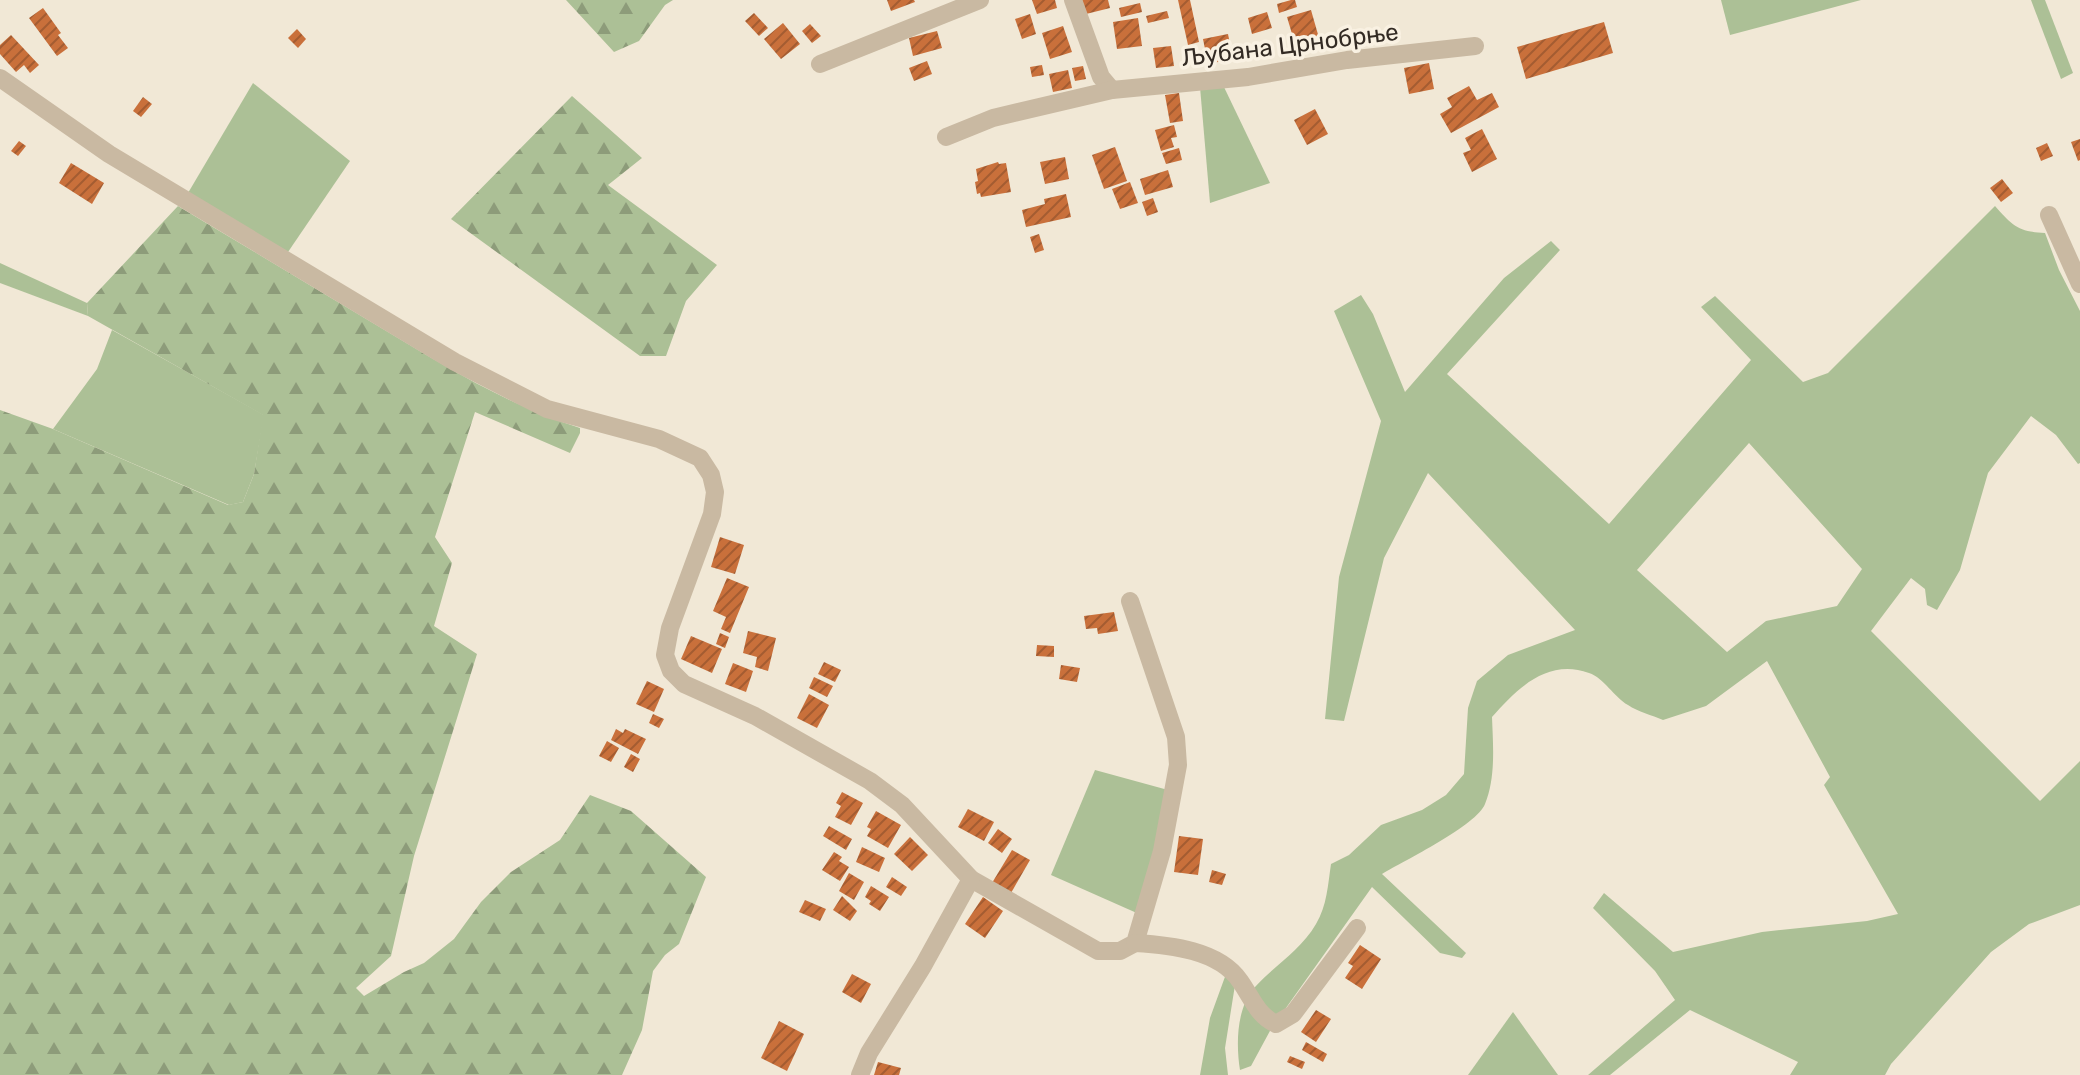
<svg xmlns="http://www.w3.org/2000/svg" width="2080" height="1075" font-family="Rubik,sans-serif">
<defs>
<pattern id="forest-firs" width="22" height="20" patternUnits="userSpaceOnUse" patternTransform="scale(2)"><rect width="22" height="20" fill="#acc096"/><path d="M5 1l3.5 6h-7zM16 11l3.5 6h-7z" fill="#8d9c7a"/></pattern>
<pattern id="building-hatch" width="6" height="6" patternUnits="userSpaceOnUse" patternTransform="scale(2)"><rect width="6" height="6" fill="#c9703b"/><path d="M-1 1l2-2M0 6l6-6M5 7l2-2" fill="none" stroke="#a45c31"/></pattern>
</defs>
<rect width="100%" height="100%" fill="#f1e8d6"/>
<!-- green -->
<g fill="#acc096" fill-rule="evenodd">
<polygon points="1721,0 1861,0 1730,35"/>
<polygon points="2031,0 2045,0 2073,73 2061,79"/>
<polygon points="253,83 350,161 288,252 188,193"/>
<polygon points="1223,85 1270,183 1210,203 1200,87"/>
<path d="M1995,206C2012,225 2018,232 2045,233L2059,270L2080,311V463L2078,464L2056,435L2031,416L1988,473L1960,570L1937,610L1927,605L1925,589L1911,578L1871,631L2040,801L2080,761V905L2029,924L1991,952L1891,1064L1885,1075H1790L1798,1062L1690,1010L1610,1075H1588L1675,1000L1655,971L1593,908L1604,893L1673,952L1762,932L1867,921L1898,914L1824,785L1830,777L1767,661L1706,706L1663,720C1652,715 1638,712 1628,705C1614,697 1604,678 1589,673C1547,658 1517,689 1492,717C1493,745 1496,777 1485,804C1477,825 1404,861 1382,874L1466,953L1462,958L1440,953L1372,887L1271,1029L1251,1066L1240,1070C1236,1045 1236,1008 1255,987C1275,965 1301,950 1316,924C1327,906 1328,884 1331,864L1349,855L1381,825L1422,810L1446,795L1464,774L1468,708L1477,681L1508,655L1575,630L1428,473L1384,558L1344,721L1325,719L1339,577L1381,421L1334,311L1361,295L1373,314L1405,392L1504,278L1551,241L1560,250L1447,374L1609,524L1751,360L1701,307L1715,296L1803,382L1828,373ZM1749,443L1862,569L1837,606L1766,621L1727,652L1637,570Z"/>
<polygon points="0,263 87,303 88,316 0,283"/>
<polygon points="112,330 264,415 254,474 243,502 229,505 53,429 97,369"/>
<polygon points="1095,770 1168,790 1139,914 1051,875"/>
<polygon points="1226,974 1235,985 1225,1048 1228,1075 1200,1075 1210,1018"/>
<polygon points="1513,1012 1558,1075 1468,1075"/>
</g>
<!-- forest -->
<g fill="url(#forest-firs)">
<polygon points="566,0 673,0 665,5 639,41 614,52"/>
<polygon points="572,96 642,158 608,185 717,265 686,301 666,356 640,356 451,219"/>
<path d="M178,206C245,246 311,286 378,326C443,365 507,405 580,428V433L570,453L475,412L435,537L452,563L434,626L477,654L414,856L391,956L356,988L364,996L404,972L424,963L454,939L481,902L511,872L560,840L590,795L631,811L706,877L679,944L665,955L653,971L642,1030L622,1075H0V410L53,429L228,505L243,502L254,474L263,415L88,316L87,303Z"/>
</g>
<!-- building -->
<g fill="url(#building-hatch)">
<polygon points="887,0 914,0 915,2 891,11"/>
<polygon points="1032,0 1055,0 1057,8 1037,14"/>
<polygon points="1082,0 1108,0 1110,8 1086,14"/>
<polygon points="1178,0 1190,0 1199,42 1188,45"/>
<polygon points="1291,0 1295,0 1297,7 1279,13 1277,4"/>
<polygon points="1140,3 1142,12 1121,17 1119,8"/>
<polygon points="43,8 61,33 58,35 68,48 57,56 29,18"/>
<polygon points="1311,10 1319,38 1295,44 1287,17"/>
<polygon points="1167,11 1169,18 1148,23 1146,16"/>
<polygon points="1267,12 1272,28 1252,34 1248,18"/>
<polygon points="754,13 768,28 759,36 745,21"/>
<polygon points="1030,14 1036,34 1022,39 1015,19"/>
<polygon points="1138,18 1142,46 1117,49 1113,22"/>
<polygon points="1604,22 1613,53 1526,79 1517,47"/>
<polygon points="783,23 800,44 781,59 764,39"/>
<polygon points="810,24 821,36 812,43 802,31"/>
<polygon points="1063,26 1072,52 1050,59 1042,33"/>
<polygon points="297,29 306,39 298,48 288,38"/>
<polygon points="937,31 942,48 913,56 909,38"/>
<polygon points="1228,34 1233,59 1208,64 1203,39"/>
<polygon points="11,35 39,65 30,73 24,65 16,72 0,54 0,45"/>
<polygon points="1171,46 1174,66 1156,68 1153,48"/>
<polygon points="927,61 932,74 914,81 909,68"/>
<polygon points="1429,63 1434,89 1409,94 1404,68"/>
<polygon points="1042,65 1044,75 1032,77 1030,67"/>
<polygon points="1083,66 1086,79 1075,81 1072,68"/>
<polygon points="1068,70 1072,88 1053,92 1049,74"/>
<polygon points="1469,86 1477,100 1492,93 1499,107 1451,133 1440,114 1452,107 1447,98"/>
<polygon points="1179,93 1183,121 1170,123 1165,95"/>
<polygon points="143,97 152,104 141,117 133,111"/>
<polygon points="1315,109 1328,134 1307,145 1294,120"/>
<polygon points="1174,125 1177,137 1171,138 1174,147 1161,151 1155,130"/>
<polygon points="1482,129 1497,159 1472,172 1463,153 1471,150 1465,138"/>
<polygon points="2080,139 2080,160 2078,161 2071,142"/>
<polygon points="19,141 26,146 18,156 11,151"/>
<polygon points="2047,143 2053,156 2041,161 2036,148"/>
<polygon points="1115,147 1127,181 1104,189 1092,155"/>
<polygon points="1179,148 1182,160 1166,164 1162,153"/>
<polygon points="1065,157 1069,179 1045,184 1040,162"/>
<polygon points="998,162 999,164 1006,163 1011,192 981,197 980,193 977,194 975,182 978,181 976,169"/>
<polygon points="71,163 104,183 92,204 59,183"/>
<polygon points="1168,170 1173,187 1145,195 1140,179"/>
<polygon points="2002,179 2013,193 2001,202 1990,188"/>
<polygon points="1130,182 1138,203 1120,209 1112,189"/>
<polygon points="1066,194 1071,217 1026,227 1022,210 1045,204 1044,199"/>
<polygon points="1153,198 1158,212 1147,216 1142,202"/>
<polygon points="1039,234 1044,250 1035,253 1030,237"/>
<polygon points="720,537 744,545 735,574 711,567"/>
<polygon points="727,578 749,587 730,633 721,629 726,617 713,611"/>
<polygon points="1114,612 1118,631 1098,634 1097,628 1086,629 1084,616"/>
<polygon points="748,631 776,638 768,671 755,667 757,657 743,653"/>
<polygon points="720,633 729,637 725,648 716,644"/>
<polygon points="691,636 722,649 712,673 681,659"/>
<polygon points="1037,645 1054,646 1054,657 1036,656"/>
<polygon points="824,662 841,670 835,682 818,674"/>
<polygon points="733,663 753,671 746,692 725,684"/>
<polygon points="1061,665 1080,668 1077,682 1059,679"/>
<polygon points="814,677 833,686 827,697 809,688"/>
<polygon points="647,681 664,689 654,712 636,704"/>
<polygon points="809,694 829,705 817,728 797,718"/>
<polygon points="653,714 664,719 659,728 649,723"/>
<polygon points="616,729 623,733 625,729 646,739 638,754 611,740"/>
<polygon points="607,741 619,748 611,762 599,756"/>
<polygon points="631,754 640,759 633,772 624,767"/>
<polygon points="842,792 863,803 851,825 835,817 841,806 836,803"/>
<polygon points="968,809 994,822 984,841 958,827"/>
<polygon points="876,811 901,825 888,848 867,836 871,829 867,827"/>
<polygon points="829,826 852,839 846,850 823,836"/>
<polygon points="998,829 1012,839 1002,853 988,843"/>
<polygon points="1179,836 1203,839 1198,875 1174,872"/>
<polygon points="910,837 928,855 912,871 894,854"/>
<polygon points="862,847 885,858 879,872 856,862"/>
<polygon points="1012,850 1030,860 1011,893 992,883"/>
<polygon points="834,852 842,857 839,861 849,867 840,881 822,870"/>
<polygon points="1212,870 1226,874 1222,885 1209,882"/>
<polygon points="849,873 864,882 854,900 839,891"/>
<polygon points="892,877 907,887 901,896 886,887"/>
<polygon points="871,886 889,897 880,911 869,904 871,901 865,897"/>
<polygon points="842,896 857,911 850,921 833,910"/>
<polygon points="983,897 1003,911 985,938 965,924"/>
<polygon points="805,900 826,909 820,921 799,912"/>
<polygon points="1360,945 1381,959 1362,989 1345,978 1353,966 1348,963"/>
<polygon points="852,974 871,984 861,1003 842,992"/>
<polygon points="1316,1010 1331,1019 1316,1042 1301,1032"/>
<polygon points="779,1021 804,1034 787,1071 761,1058"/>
<polygon points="1306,1042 1327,1054 1323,1062 1302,1050"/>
<polygon points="1290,1056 1305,1062 1302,1069 1287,1062"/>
<polygon points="878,1062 901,1068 899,1075 874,1075"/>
</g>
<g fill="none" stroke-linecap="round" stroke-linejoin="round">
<!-- minor -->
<g stroke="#c9b9a2" stroke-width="18">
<polyline points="1073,0 1101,77 1112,90"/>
<polyline points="820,64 980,0"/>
<polyline points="0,78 109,154 455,362 547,409 659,439 700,458 711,475 715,492 712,514 670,628 665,655 671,671 684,684 755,716 870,781 902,805 971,879 1098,951 1120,951 1135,943 1162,851 1178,765 1176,737 1130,601"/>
<polyline points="946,137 993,118 1112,90 1248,77 1347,60 1475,46"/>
<polyline points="2049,215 2080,284"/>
<path d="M1135,943C1170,945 1219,950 1240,981C1252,998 1257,1015 1276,1024L1293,1014L1357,928"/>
<polyline points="860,1075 869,1053 923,966 971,879"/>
</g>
</g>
<g text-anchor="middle" stroke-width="7" stroke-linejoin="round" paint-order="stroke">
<!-- street labels -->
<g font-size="24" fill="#332b24" stroke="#f9f1e2">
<text transform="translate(1290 45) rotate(-7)" y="8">Љубана Црнобрње</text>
</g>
</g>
</svg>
